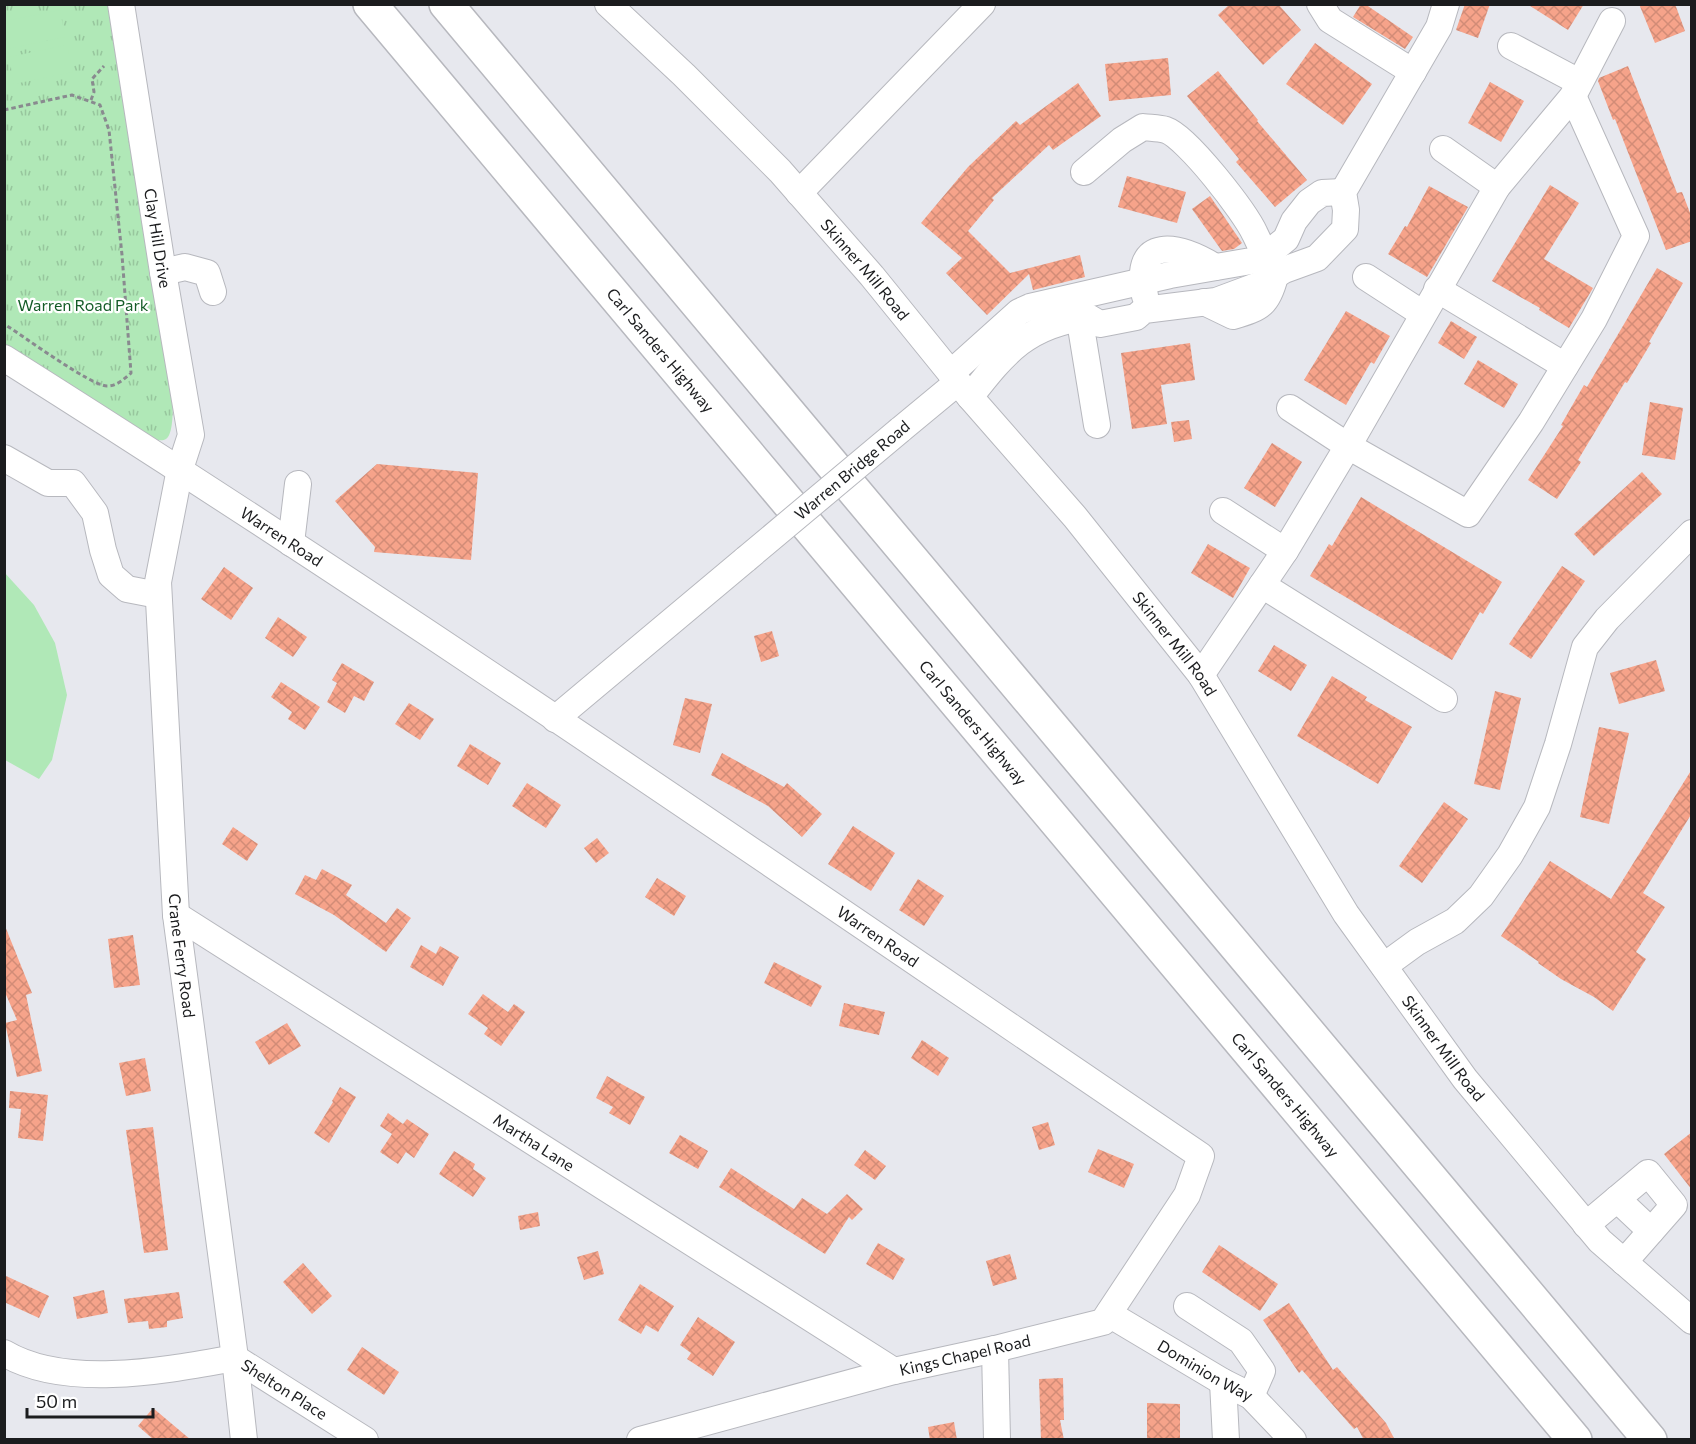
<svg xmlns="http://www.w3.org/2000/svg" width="1696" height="1444" font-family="Commissioner,sans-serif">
<defs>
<pattern id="grass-tufts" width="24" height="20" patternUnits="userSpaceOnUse" patternTransform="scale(1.5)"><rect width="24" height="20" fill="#b0e8b7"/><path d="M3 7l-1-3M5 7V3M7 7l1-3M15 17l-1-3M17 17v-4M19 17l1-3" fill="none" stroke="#97c69d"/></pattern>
<pattern id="building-cross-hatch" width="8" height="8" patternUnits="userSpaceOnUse" patternTransform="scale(1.5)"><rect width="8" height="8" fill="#f6a38a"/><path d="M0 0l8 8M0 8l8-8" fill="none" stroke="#d28c77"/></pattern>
</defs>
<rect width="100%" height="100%" fill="#e7e8ee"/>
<!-- grass -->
<path fill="url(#grass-tufts)" d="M4,5H120L172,378C172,389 176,433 166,439C160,443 150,437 144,434L5,350Z"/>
<!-- garden -->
<g fill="#b0e8b7">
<polygon points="60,10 65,37 7,49 5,21"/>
<polygon points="67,45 73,72 14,84 9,57"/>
<polygon points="4,572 34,605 55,643 67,695 52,760 39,779 5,760"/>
</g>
<!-- building -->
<g fill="url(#building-cross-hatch)">
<polygon points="1230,4 1278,4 1301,30 1263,65 1218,15"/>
<polygon points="1361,4 1365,4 1413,37 1405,49 1353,17"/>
<polygon points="1465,4 1490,4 1478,38 1456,30"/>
<polygon points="1527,4 1584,4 1568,30"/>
<polygon points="1639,4 1675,4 1685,31 1655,43"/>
<polygon points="1315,43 1372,84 1343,125 1286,84"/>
<polygon points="1168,58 1171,95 1109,101 1105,64"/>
<polygon points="1628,66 1677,193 1682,192 1692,218 1692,241 1666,250 1615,119 1613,120 1598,81 1599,78"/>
<polygon points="1218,71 1258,120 1257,121 1307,180 1275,207 1236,162 1239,159 1187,96"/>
<polygon points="1490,82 1524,101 1501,142 1468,123"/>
<polygon points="1078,83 1101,116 1053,150 1049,145 992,198 994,200 968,231 1010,273 1080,255 1085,277 1033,290 1029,274 987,315 946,273 962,258 921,223 968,167 1016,121 1020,125"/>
<polygon points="1127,176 1186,192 1177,223 1118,207"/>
<polygon points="1550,185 1579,203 1544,259 1593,288 1569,328 1539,310 1540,308 1492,281"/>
<polygon points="1429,186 1468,207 1427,277 1388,254 1405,226 1407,227"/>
<polygon points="1210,196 1242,243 1234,249 1222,251 1192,209"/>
<polygon points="1657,268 1683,283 1649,342 1651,343 1627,383 1625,382 1578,460 1581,462 1557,499 1528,480 1563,426 1561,425 1584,385 1587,387"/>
<polygon points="1346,311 1390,336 1374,364 1371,362 1346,405 1304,380"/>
<polygon points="1451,321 1477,337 1464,359 1438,343"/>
<polygon points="1190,343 1195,380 1161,385 1167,424 1132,429 1121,353"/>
<polygon points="1478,360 1518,384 1504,408 1464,384"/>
<polygon points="1650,402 1683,408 1675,460 1642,455"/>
<polygon points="1189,420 1192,439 1174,442 1171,422"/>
<polygon points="1272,443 1302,462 1275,507 1244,488"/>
<polygon points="377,464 478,473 471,560 374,552 375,547 335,501"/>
<polygon points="1642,472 1662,494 1594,556 1574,534"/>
<polygon points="1361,497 1502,582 1483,614 1480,612 1452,660 1310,576 1329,544 1332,546"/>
<polygon points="1208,544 1250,568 1233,598 1191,573"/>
<polygon points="1562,566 1585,581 1531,659 1509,644"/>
<polygon points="224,567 253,588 231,620 201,599"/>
<polygon points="278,617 307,637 293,657 265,638"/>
<polygon points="772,631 779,656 761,662 754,636"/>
<polygon points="1274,645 1307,665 1291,691 1258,671"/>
<polygon points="1656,660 1665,691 1619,704 1610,673"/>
<polygon points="342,663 374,682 364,701 354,696 345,713 327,702 337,683 332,680"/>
<polygon points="1332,676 1367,697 1365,700 1412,727 1378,784 1297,736"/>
<polygon points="281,682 320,707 305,730 288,719 292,712 271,697"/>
<polygon points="1495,691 1521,698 1500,790 1474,784"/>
<polygon points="685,698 712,704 700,753 673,745"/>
<polygon points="409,703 434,719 420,740 395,724"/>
<polygon points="1599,727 1629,733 1609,824 1580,817"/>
<polygon points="470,744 501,763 488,785 457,766"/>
<polygon points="722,753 784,787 787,783 822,814 802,837 768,806 711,775"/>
<polygon points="1692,769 1692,813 1643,893 1665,907 1636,952 1646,959 1613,1011 1594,997 1561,979 1538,963 1539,962 1501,936 1550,861 1611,899"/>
<polygon points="527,783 561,805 546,828 512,806"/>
<polygon points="1444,802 1468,819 1422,883 1399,866"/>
<polygon points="853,826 895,853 871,891 828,864"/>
<polygon points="233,827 258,844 247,861 222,844"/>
<polygon points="597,838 609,853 596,863 584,848"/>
<polygon points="322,869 352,885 346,895 386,923 397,908 411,918 386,952 334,915 295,894 305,875 316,880"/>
<polygon points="657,878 686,896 674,916 645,897"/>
<polygon points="918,879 944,896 924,926 899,910"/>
<polygon points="5,926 32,993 26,995 42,1071 17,1077 5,1023 17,1020 4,990"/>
<polygon points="133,935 140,985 114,988 108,939"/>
<polygon points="421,945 436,954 440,946 459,957 443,986 410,967"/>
<polygon points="774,962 822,986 811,1007 764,983"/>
<polygon points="483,994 508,1012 514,1004 525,1012 501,1046 484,1034 488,1028 468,1014"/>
<polygon points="844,1003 885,1012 879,1035 839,1026"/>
<polygon points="287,1023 301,1046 269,1065 255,1042"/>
<polygon points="922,1040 949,1058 938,1076 911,1058"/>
<polygon points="145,1058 151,1091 126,1096 119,1063"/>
<polygon points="607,1076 645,1097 630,1125 609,1113 613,1107 596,1098"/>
<polygon points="340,1087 356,1097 329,1143 314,1133 333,1102 332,1101"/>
<polygon points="10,1091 48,1095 43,1141 18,1138 21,1109 9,1108"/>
<polygon points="388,1113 403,1124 407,1119 429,1134 414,1158 406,1152 398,1164 380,1152 392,1134 380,1126"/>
<polygon points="1048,1122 1055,1145 1039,1150 1032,1127"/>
<polygon points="153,1127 168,1250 144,1253 126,1130"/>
<polygon points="1692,1132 1692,1190 1664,1154"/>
<polygon points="680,1135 708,1151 698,1169 669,1153"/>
<polygon points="1098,1149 1134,1164 1124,1188 1088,1172"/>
<polygon points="865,1150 886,1166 875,1180 854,1165"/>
<polygon points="454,1151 475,1164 473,1169 486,1178 473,1197 439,1174"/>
<polygon points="731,1168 794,1209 802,1198 827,1214 847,1194 863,1209 852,1220 849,1217 825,1254 719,1187"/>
<polygon points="538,1212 540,1226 520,1230 518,1216"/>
<polygon points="878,1243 905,1259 893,1280 866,1264"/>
<polygon points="1219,1245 1278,1284 1260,1311 1202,1272"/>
<polygon points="598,1251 604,1274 584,1280 577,1257"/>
<polygon points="1010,1254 1017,1279 993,1286 986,1261"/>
<polygon points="303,1263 332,1296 312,1314 283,1282"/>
<polygon points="4,1275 49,1296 39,1318 4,1302"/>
<polygon points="640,1284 674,1306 658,1332 646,1325 641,1334 618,1320"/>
<polygon points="104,1290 108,1313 77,1319 73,1297"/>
<polygon points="179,1292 183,1318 167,1321 167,1327 149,1329 148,1321 128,1323 124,1299"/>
<polygon points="1289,1303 1333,1370 1337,1367 1386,1423 1395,1440 1364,1440 1357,1427 1354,1429 1302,1370 1299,1373 1263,1320"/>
<polygon points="698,1317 735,1342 713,1376 687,1359 691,1353 680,1345"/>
<polygon points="362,1347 399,1372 384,1395 347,1370"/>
<polygon points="1063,1378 1064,1420 1060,1420 1064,1440 1041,1440 1039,1379"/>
<polygon points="1147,1403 1180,1404 1180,1440 1147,1440"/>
<polygon points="153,1408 191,1440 154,1440 138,1426"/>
<polygon points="954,1422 957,1440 930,1440 928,1427"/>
</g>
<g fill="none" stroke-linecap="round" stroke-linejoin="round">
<defs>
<g id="minor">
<path id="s1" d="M121,4L163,272L191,435L180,469L158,582L176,915L235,1358L244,1440"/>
<path id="s2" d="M608,4L684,75L780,171L872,276L970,397L1075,517L1201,675L1346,914L1465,1079L1600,1241L1692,1321"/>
<polyline points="1320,4 1330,20 1413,72"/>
<polyline points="1511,46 1579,82"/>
<polyline points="1573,96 1612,21"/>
<polyline points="1443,149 1497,187"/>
<path d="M1084,172L1122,140L1143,127C1150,128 1159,128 1166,130C1187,137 1245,212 1255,234C1262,248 1267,262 1275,276C1268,304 1261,308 1233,316L1204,302"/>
<polyline points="799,193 982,4"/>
<polyline points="163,272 185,267 207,273 213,292"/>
<polyline points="1366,277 1423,314"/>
<polyline points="1437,289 1565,366"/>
<path d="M1145,296C1132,234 1179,245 1215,267"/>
<polyline points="1077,303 1097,425"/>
<path id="s3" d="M4,358C410,614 804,887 1201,1156L1187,1195L1103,1322L995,1349L894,1371L640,1440"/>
<polyline points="951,373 1019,312 1030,307 1170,275 1251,261 1264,257 1286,239 1294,221 1309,202 1322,193 1343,192"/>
<path d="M970,397C1005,352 1028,324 1088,317L1100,324L1136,317L1144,310L1216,301L1259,285L1284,270L1317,258L1345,229L1346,210L1343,192L1439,27L1446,4"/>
<polyline points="900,430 958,382"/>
<polyline points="4,458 48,483 73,483 95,513 103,550 111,575 127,589 158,595"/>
<polyline points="1223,511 1285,551"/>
<polyline points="291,543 298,484"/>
<polyline points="1262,585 1444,699"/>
<polyline points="1201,675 1285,551 1348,446 1497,187 1573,96 1636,236 1594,319 1531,422 1468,514 1348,446 1290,408"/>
<polyline points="555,719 746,559"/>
<path id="s4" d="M176,915L894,1371"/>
<polyline points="1384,966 1417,942 1455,921 1481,896 1510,855 1537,807 1558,744 1585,647 1607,619 1692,533"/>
<polyline points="1617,1199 1651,1231"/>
<polyline points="1586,1225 1648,1173 1674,1205 1624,1262"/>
<polyline points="1187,1306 1241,1341 1262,1371 1251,1396"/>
<path id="s5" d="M1110,1312L1119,1320L1223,1382L1251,1396L1293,1440"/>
<polyline points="995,1349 997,1440"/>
<path id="s6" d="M4,1353C66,1390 167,1370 235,1358L365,1440"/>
<polyline points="1223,1382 1226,1440"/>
</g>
<g id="highway">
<path id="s7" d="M370,4L1575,1440"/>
<polyline points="446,4 1650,1440"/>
</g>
</defs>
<!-- minor casing -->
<use href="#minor" stroke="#b7b8be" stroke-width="28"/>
<!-- highway casing -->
<use href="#highway" stroke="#b7b8be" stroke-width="36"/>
<!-- path -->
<g stroke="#898a8f" stroke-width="3" stroke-dasharray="4.5 3" stroke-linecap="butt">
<polyline points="91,100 94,92 92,79 104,66"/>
<path d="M4,110L72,95L100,105L109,130L122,255L131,373C124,379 117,386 107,386C91,386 22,335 4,324"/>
</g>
<!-- minor -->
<use href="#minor" stroke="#fff" stroke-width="26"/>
<!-- highway -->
<use href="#highway" stroke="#fff" stroke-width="33"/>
<defs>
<polyline id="minor-bridge" points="746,559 900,430"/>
</defs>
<!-- minor-bridge casing -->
<use href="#minor-bridge" stroke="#b7b8be" stroke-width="28" stroke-linecap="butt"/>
<!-- minor-bridge -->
<use href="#minor-bridge" stroke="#fff" stroke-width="26"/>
</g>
<g text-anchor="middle" stroke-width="4.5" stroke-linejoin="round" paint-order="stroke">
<!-- street labels -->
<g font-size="16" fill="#1b1c1e" stroke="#fff">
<text dy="6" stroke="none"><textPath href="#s1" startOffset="237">Clay Hill Drive</textPath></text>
<text dy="6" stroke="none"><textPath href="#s2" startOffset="370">Skinner Mill Road</textPath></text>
<text dy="6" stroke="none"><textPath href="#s7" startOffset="452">Carl Sanders Highway</textPath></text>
<text transform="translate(852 470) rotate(-40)" y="6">Warren Bridge Road</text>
<text dy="6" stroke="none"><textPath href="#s3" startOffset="330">Warren Road</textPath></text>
<text dy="6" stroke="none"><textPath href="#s2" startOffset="856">Skinner Mill Road</textPath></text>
<text dy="6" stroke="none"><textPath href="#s7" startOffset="938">Carl Sanders Highway</textPath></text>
<text dy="6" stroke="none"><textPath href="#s3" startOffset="1048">Warren Road</textPath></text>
<text dy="6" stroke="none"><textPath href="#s1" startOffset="962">Crane Ferry Road</textPath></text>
<text dy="6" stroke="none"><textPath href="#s2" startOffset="1342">Skinner Mill Road</textPath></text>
<text dy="6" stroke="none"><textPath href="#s7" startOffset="1424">Carl Sanders Highway</textPath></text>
<text dy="6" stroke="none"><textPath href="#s4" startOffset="424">Martha Lane</textPath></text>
<text transform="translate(965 1355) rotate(-13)" y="6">Kings Chapel Road</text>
<text dy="6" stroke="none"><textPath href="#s5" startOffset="112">Dominion Way</textPath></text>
<text dy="6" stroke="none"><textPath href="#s6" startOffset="294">Shelton Place</textPath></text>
</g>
<!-- park labels -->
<g font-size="16" fill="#135b26" stroke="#fff">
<text x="83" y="311">Warren Road Park</text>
</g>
</g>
<!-- border -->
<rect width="1696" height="1444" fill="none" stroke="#1b1c1e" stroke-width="12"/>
<!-- scale -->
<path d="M27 1408v9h126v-9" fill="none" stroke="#1b1c1e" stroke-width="3"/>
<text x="36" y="1408" font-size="18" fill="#1b1c1e" stroke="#ffffff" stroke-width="4.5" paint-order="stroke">50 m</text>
</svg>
